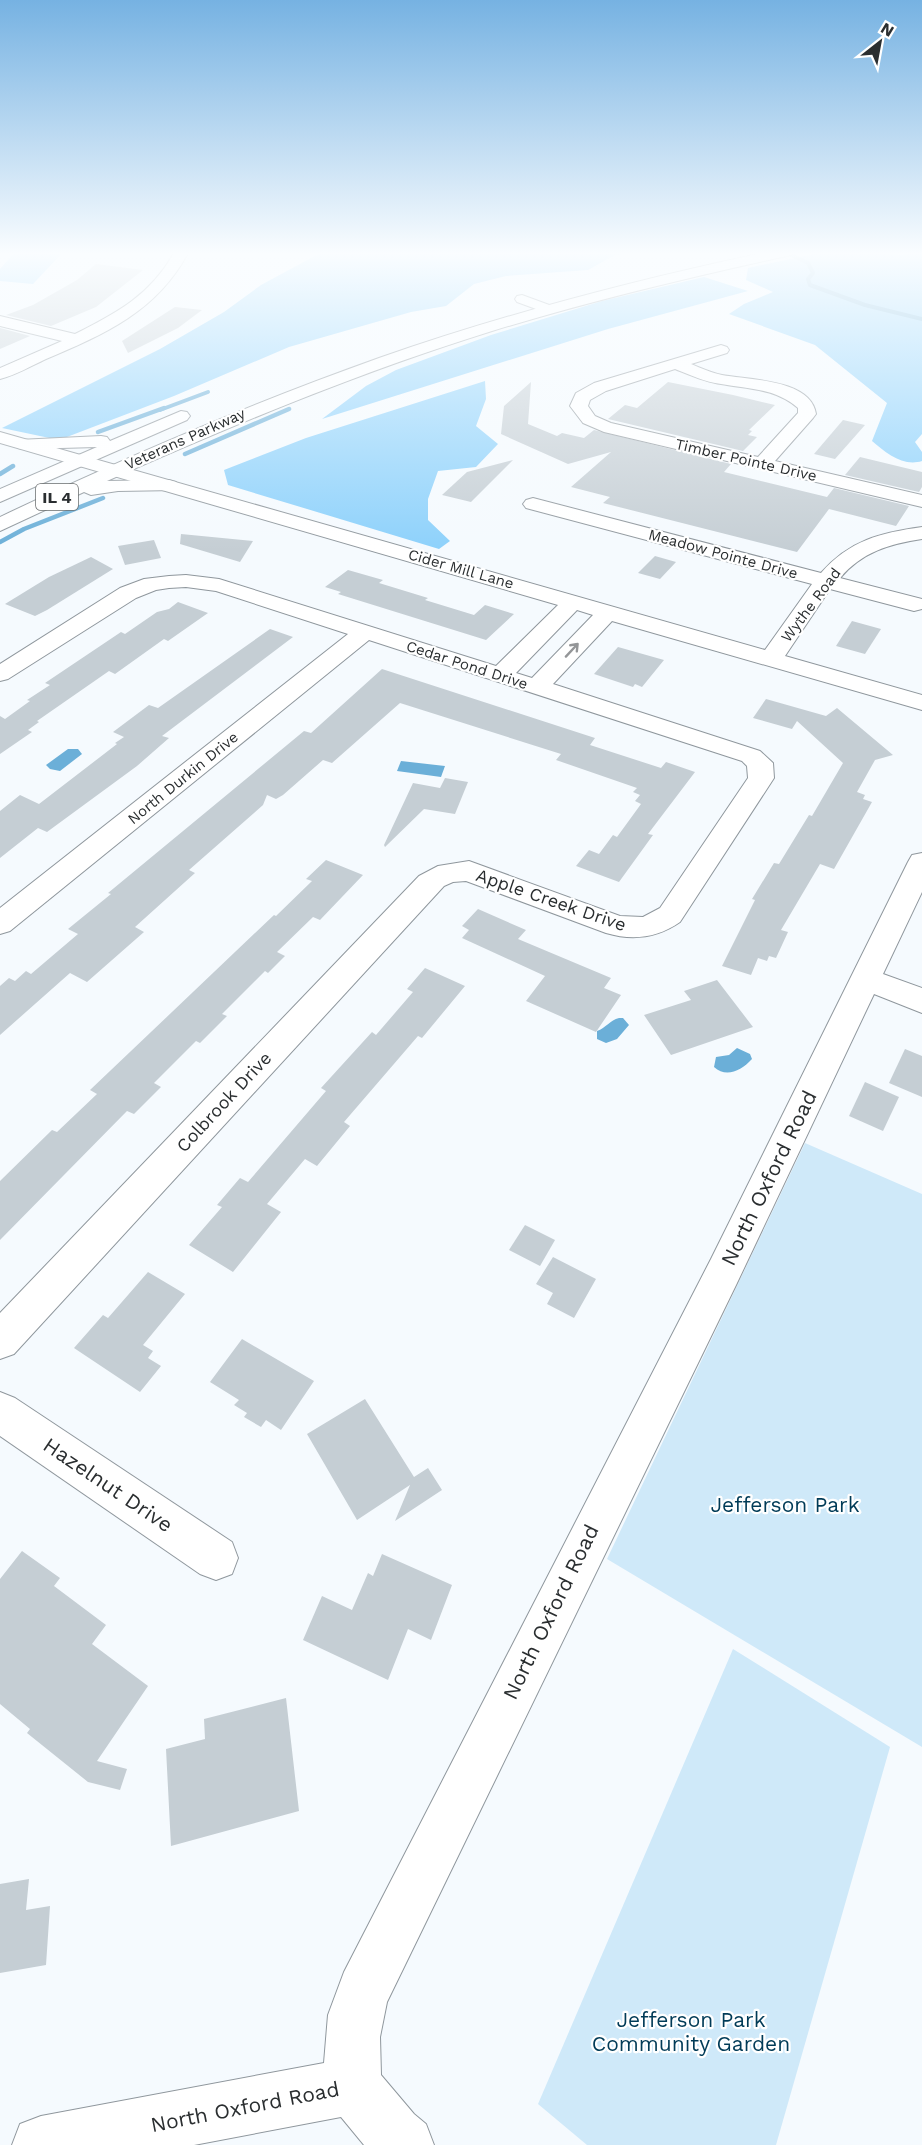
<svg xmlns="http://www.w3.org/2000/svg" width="922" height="2145" font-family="'Work Sans',sans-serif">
<rect width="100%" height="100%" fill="#f5fafe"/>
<!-- green -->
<g fill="#cfe9f9">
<polygon points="805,1143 922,1194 922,1747 607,1559"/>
<polygon points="733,1649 890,1747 776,2145 587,2145 538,2104"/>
</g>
<!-- forest -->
<g fill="#8dd1fb">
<polygon points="16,251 64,251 33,284 0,281 0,269"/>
<polygon points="324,251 652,251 615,255 588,270 506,276 474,284 446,306 411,312 289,347 174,396 59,440 2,428 160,349 224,312 261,285"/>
<path d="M828,251L902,255L922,251V434L915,442L922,452V461C903,467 886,453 872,441L887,403L815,345L729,314L744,304L773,292L746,280L748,268Z"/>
<polygon points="704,277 748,291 608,329 322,419 366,386 396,370 491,335 602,301"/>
<polygon points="485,381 486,399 476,426 498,444 476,467 438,471 428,499 428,520 450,541 439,549 228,485 224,470 306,438"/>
</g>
<!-- water -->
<g fill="#6bafd8">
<polygon points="68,749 78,749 82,754 60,771 50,769 46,765"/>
<polygon points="401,761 445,766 441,777 397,771"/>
<path d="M619,1018H623L629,1025L617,1039L606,1043L597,1039V1031C606,1028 610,1020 619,1018Z"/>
<path d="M737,1048L750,1054L752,1059C741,1071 726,1078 714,1067L716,1057L729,1055Z"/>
</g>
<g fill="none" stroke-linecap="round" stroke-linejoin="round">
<!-- stream-far1 -->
<g stroke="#6bafd8" stroke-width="4">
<polyline points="783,251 808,263 813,273 808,279 810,285 865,305 922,319"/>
<polyline points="160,410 208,392"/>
</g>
<!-- stream -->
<g stroke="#6bafd8" stroke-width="4.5">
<polyline points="98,432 164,408"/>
<polyline points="185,454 289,409"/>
<polyline points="0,474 13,466"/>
<polyline points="0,542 24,529 103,498"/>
</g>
</g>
<!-- building -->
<g fill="#c5ced4">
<polygon points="96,264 143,270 96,307 51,326 6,315 33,305 77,280"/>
<polygon points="175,307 202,310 178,328 128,353 122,341"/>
<polygon points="0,328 30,336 0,349"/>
<polygon points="531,382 528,424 557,436 562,433 584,438 594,430 731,464 724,472 827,497 834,488 909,506 896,526 829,509 797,552 603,503 610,497 571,487 611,452 568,464 501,434 504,406"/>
<polygon points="668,382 733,395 775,405 749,430 752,431 748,435 757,437 743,451 608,419 625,405 637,408"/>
<polygon points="843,420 865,425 835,459 814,454"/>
<polygon points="860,457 922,472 922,487 919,492 845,475"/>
<polygon points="513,460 471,502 442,495 467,472"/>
<polygon points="181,534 253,541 240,562 180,544"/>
<polygon points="154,540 161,558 125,565 118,546"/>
<polygon points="655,556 676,562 660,579 638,573"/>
<polygon points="91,557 113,569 47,610 35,616 5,604 49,577"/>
<polygon points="348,570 383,580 379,583 428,598 425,600 474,615 485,605 514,614 486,640 338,594 341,592 325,587"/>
<polygon points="178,602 208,613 168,641 164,639 115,674 109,671 37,721 39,722 28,730 32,732 0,754 0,716 5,719 30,701 27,700 50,685 45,683 121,632 125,634 157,612 169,609"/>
<polygon points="852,621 881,629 865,654 836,646"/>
<polygon points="270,629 293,637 162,736 169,738 137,766 47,832 38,828 0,858 0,811 20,795 39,804 117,744 115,743 124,737 113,732 149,705 158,708"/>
<polygon points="618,647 664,660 642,687 635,684 633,687 594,674"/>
<polygon points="382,669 595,738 590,745 661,768 666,762 695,772 648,834 653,835 619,882 576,866 589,850 599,854 613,835 617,837 641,804 635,801 640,795 633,792 637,788 556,760 561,754 400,703 332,763 323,760 283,795 276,799 267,795 263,805 189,870 195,873 135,927 144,932 87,982 70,973 0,1035 0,986 9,978 15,981 26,971 31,974 78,934 68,929 111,894 108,893 304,731 311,733"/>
<polygon points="766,699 826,716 837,708 893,755 875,760 857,792 865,795 863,799 872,802 834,869 820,864 781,930 788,932 776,958 769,956 767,961 758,958 751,975 722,966 755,900 752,899 774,863 779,864 809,815 812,816 843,763 797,721 792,729 753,718"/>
<polygon points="445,778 468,782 455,814 424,809 385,847 384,845 413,783 440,788"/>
<polygon points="326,860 363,875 320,920 313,917 277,952 285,956 268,973 265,971 222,1014 227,1016 200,1043 196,1041 154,1083 161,1087 134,1114 127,1111 0,1240 0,1181 52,1130 57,1132 97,1094 90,1090 274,915 276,916 312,881 306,879"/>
<polygon points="478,909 526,930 518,939 611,978 604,988 621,995 596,1032 526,1001 545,976 462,938 469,930 462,926"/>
<polygon points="425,968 465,986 422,1038 418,1036 344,1122 350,1126 317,1166 305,1159 267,1204 281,1212 233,1272 189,1245 222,1207 217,1205 240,1178 248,1182 326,1091 321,1088 372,1032 376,1035 413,992 407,989"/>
<polygon points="717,980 753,1027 671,1055 644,1015 691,1000 684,991"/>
<polygon points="905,1049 922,1056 922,1097 889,1083"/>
<polygon points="865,1082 899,1097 883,1131 849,1116"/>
<polygon points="525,1225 555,1240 540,1266 509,1250"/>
<polygon points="553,1257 596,1279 574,1318 547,1304 553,1293 536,1284"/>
<polygon points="148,1272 185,1294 143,1345 153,1351 148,1358 161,1366 140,1392 74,1348 103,1315 108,1318"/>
<polygon points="242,1339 314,1381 281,1430 266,1420 261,1427 244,1417 247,1413 234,1405 239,1400 210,1382"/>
<polygon points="365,1399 414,1477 428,1468 442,1490 395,1521 410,1485 357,1520 307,1434"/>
<polygon points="22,1551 60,1578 54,1586 106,1625 92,1644 148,1686 97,1761 127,1769 120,1790 88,1782 27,1733 30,1729 0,1704 0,1579"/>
<polygon points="382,1554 452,1585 431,1640 408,1629 388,1680 303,1640 322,1596 352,1610 368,1573 373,1576"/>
<polygon points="286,1698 299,1811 171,1846 166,1749 205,1739 204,1719"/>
<polygon points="29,1879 26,1910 50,1906 46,1965 0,1973 0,1884"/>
</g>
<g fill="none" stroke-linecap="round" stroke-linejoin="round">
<defs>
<g id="minor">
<path d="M175,251H189C158,311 105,334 46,359C31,366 16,375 0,379V368L62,341L0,326V316L75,334C117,313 152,294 175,251Z"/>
<polygon points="522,295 552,306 554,309 547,313 517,302 515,299 517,296"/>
<path d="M721,345L727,347L729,350L727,353L691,364C701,368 712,373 722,375C749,380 811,379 816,414L813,418L775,461L922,495V507L604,432L583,423L570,406L576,393L594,383ZM675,369C690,375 705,382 721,384C748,389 775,388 798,408V413L758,457L611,423L595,416L588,406L590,400L606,391Z"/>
<path d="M0,432L765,650L812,584L526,508L523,504L526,500L533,498L821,573C850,540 880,533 922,527V539C889,544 862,552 840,578L922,599V609L914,611L830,589L785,656L922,695V710L612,621L553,684L760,751L773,763L774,778L680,922C657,938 633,941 606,933L466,881L453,882L444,886L14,1354L0,1359V1313L419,876L438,866L469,861L620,916L643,917L660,908L748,778L747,766L742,761L369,640L10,931L0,934V908L348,634L216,591L186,587L169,588L156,590L136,598L8,679L0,681V664L120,588L144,579L169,576L186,575L219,579L496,666L558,605L0,443ZM577,610L593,615L532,678L516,673Z"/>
<polygon points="922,853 922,892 883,974 922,988 922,1013 874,994 737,1283 387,2002 380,2037 381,2075 414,2114 426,2124 434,2145 364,2145 341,2117 194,2145 12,2145 20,2124 41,2116 324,2063 328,2015 344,1972 711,1259 908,862 912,855"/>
<polygon points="0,1392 15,1398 232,1542 238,1558 232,1574 216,1580 200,1574 0,1436"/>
</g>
<g id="highway">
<path d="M772,251H798L791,255C690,277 590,301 492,331C360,372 233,425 107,481L169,480L176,482L179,486L176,490L118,491L91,495L84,492L0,531V517C124,458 250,404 379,358C508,313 639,279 772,251Z"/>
<polygon points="181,411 187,412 190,416 187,420 0,502 0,489 97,447 24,449 18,448 15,444 18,440 101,436 107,437 110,441"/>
</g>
</defs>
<!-- minor casing -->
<use href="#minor" stroke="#8f979d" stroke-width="2"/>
<!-- highway casing -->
<use href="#highway" stroke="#8f979d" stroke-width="2"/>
<!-- minor -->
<use href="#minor" fill="#fff" fill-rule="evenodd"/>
<!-- highway -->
<use href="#highway" fill="#fff" fill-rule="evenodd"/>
</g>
<!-- one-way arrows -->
<defs><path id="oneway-shaft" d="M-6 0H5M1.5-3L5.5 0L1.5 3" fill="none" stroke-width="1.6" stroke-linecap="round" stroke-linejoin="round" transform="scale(1.5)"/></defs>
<use stroke="#949698" href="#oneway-shaft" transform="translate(572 650) rotate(-47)"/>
<!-- sky -->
<linearGradient id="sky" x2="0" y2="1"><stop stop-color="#76b2e2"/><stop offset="0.46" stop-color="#fafdff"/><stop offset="1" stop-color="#fafdff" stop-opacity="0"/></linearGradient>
<rect width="922" height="551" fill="url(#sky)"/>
<g text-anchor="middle" stroke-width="4.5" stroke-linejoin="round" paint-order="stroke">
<!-- far-street labels -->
<g font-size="15" fill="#2a2e30" stroke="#fff">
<text transform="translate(185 439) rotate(-24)" y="5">Veterans Parkway</text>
<text transform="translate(746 460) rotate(13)" y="5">Timber Pointe Drive</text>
<text transform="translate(723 554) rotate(15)" y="5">Meadow Pointe Drive</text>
<text transform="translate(461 569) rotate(16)" y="5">Cider Mill Lane</text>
<text transform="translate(811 605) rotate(-53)" y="5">Wythe Road</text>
<text transform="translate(467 665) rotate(18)" y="5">Cedar Pond Drive</text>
<text transform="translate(183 778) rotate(-39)" y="5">North Durkin Drive</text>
</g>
<!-- shield labels -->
<rect fill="#fff" stroke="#6a6d6e" stroke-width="1.5" x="36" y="484" width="42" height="26" rx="4.5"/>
<g font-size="16" font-weight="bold" fill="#2a2e30">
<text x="57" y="503">IL 4</text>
</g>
<!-- street labels -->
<g font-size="18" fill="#2a2e30" stroke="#fff">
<text transform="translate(551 900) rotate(19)" y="6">Apple Creek Drive</text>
<text transform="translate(224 1102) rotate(-47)" y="6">Colbrook Drive</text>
</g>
<!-- near-street labels -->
<g font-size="21" fill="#2a2e30" stroke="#fff">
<text transform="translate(769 1178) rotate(-64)" y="7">North Oxford Road</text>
<text transform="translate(108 1485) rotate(34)" y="7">Hazelnut Drive</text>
<text transform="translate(551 1612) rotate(-64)" y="7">North Oxford Road</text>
<text transform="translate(245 2107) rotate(-11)" y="7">North Oxford Road</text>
</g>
<!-- near-park labels -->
<g font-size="21" fill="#003b57" stroke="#fff">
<text x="785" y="1512">Jefferson Park</text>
<text x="691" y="2027">Jefferson Park<tspan x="691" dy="24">Community Garden</tspan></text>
</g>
</g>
<!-- north arrow -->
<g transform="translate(880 42) rotate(31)" stroke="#ffffff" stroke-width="4.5" paint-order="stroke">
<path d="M0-4.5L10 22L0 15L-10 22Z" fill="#2a2e30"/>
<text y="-9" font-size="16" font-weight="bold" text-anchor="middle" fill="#2a2e30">N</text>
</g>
</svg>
